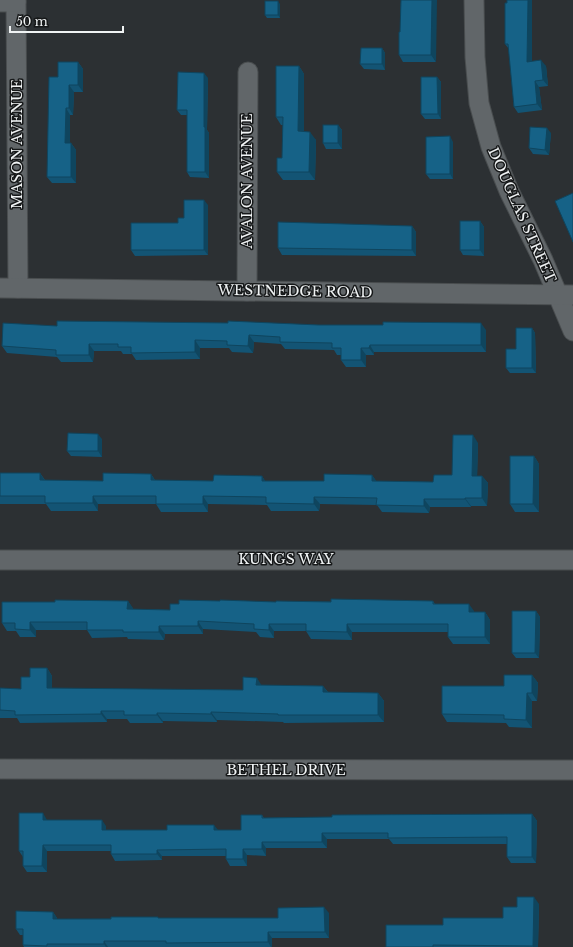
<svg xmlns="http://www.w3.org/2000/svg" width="573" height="947" font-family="'Libre Baskerville',serif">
<rect width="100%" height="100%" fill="#2c3033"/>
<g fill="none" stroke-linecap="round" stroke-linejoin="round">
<defs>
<g id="minor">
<polyline points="16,0 18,288"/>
<polyline points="474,0 475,57 479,103 491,147 509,191 543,260 573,331"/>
<polyline points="0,2 16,2"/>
<polyline points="0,288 573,295"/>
<polyline points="247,291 248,72"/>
<polyline points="0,560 573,560"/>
<polyline points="0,769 573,770"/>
</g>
</defs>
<!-- minor casing -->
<use href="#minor" stroke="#494d4f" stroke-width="21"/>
<!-- minor -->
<use href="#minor" stroke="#616669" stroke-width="19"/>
</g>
<!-- wall -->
<g fill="#135474">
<polygon points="401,0 436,62 403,62 399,55 400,32"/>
<polygon points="507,0 532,0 532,61 546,66 548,86 539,87 542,110 518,113 514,107 509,49 505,44"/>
<polygon points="280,4 280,18 267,18 265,15"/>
<polygon points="382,48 385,53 385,70 364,69 360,64"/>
<polygon points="78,62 83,69 83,92 74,92 73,115 70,115 70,143 71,143 76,150 76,183 52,183 47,177 58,77"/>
<polygon points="299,66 304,74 304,131 316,140 315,180 283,180 277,172 282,158 283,125 281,125 276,117"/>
<polygon points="437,77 441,82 441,119 425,119 421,114"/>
<polygon points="208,78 207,130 209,133 209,178 190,177 187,172 187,115 181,115 177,110"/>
<polygon points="338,125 342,130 342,149 326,149 323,143"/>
<polygon points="551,133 549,155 533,154 529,148"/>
<polygon points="453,142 453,179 430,179 426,174"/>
<polygon points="208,205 208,255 135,256 131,250 178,223 184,218"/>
<polygon points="480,221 484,227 484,256 463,255 460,250"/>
<polygon points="412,226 416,232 416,256 282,255 278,248"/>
<polygon points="319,325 486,330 486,352 374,352 374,355 366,355 366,367 346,367 341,360 341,355 337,355 334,350 285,349 281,344 254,342 253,353 232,352 229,348 200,348 200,359 136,360 132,354 123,354 121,351 94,351 93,362 61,362 57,357 7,353 2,346 57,326"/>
<polygon points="532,328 535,333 536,373 510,373 506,368"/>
<polygon points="102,439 102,457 71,456 67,451"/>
<polygon points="478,443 477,476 482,476 488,483 487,506 471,506 471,507 430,507 429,513 382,512 377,505 320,504 319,511 271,511 267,505 208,504 208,512 161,512 156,504 98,504 98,511 51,511 46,504 0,504 0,473 40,473 45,480 103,481 151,474 155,480 213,481 262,476 265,481 324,481 372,475 376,481 433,482 452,475"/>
<polygon points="534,456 539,464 539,512 515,512 510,504"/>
<polygon points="128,601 133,609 170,610 276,602 433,601 435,604 474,611 474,612 485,612 490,620 490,644 453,644 448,637 448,632 352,632 352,640 311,639 306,631 274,631 274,638 260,637 256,632 203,629 203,634 165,634 164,640 128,639 127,637 92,638 87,630 36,630 36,637 20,637 16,631 7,631 2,623 55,602"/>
<polygon points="536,611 540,617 539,658 516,658 512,653"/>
<polygon points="47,668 52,676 52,689 243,690 262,685 323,686 328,692 378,693 384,701 384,722 284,723 283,722 217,720 217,722 163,721 163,723 130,723 127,719 107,719 107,722 20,723 17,718 0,718 0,688 21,689 30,677"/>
<polygon points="532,675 538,683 537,701 532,701 532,728 509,727 506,723 447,722 442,714"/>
<polygon points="532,814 537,821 536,863 511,863 507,857 507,844 393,844 389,839 327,839 327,848 266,848 266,856 247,855 247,866 230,866 226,859 226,856 162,856 162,860 115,861 111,854 111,851 47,851 47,872 27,872 23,866 23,857 19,851 47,820 106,826 106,830 241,830 262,815 264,818 332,817"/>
<polygon points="539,904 538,947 386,947 443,925 503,918 517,907"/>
<polygon points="53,912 57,918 57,919 278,918 329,913 329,938 272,938 272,947 24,947 23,945 23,935 20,935 16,929"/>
</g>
<!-- shaded-wall -->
<g fill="#0f455e">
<polygon points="432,0 437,0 436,62 431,55"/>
<polygon points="528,0 532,0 532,68 527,62"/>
<polygon points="278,1 280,4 280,18 278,15"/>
<polygon points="382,48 385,53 385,70 382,64"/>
<polygon points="541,60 546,66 548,86 543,80"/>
<polygon points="78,62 83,69 83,92 78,85"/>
<polygon points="299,66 304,74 304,139 298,131"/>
<polygon points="204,73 208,78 207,130 209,133 209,178 205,172 204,127"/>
<polygon points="437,77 441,82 441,119 438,114"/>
<polygon points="535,81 539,87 542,110 537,104"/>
<polygon points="69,85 74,92 73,115 69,108"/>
<polygon points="66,108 70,115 70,150 65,143"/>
<polygon points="338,125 342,130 342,149 338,143"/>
<polygon points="547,128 551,133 549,155 545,150"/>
<polygon points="310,132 316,140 315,180 309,172"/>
<polygon points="450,136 453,142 453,179 450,174"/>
<polygon points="71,143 76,150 76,183 71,177"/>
<polygon points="204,200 208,205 208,255 204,250"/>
<polygon points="480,221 484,227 484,256 480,250"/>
<polygon points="412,226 416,232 416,256 412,250"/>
<polygon points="481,323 486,330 486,352 481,345"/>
<polygon points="532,328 535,333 536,373 532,368"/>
<polygon points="249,335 254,342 253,353 248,346"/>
<polygon points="195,340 200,348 200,359 195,352"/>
<polygon points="89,344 94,351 93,362 89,355"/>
<polygon points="370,345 374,352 374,355 369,348"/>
<polygon points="361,348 366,355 366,367 361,360"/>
<polygon points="98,434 102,439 102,457 98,451"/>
<polygon points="473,435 478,443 477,483 472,476"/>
<polygon points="534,456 539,464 539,512 533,504"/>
<polygon points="40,473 45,481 40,480"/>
<polygon points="151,474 156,482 151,480"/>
<polygon points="372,475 377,482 372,481"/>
<polygon points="262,476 267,484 262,481"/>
<polygon points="482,476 488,483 487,506 482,498"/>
<polygon points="93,496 98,504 98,511 93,503"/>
<polygon points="203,496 208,504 208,512 203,504"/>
<polygon points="314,497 320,504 319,511 314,504"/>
<polygon points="465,498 471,506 471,507 465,499"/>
<polygon points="424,499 430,507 429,513 424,506"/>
<polygon points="128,601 133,608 133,617 127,609"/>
<polygon points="469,604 474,611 474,620 469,612"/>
<polygon points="536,611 540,617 539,658 535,653"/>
<polygon points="485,612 490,620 490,644 485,637"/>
<polygon points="198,621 203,629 203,634 198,626"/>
<polygon points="30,622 36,630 36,637 30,630"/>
<polygon points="269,624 274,631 274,638 269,630"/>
<polygon points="347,624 352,632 352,640 347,632"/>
<polygon points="159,626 165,634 164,640 159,632"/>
<polygon points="47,668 52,676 52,696 47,688"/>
<polygon points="532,675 538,683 537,701 532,693"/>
<polygon points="257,678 262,686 256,685"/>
<polygon points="323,686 329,694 323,692"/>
<polygon points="378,693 384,701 384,722 378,715"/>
<polygon points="527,693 532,701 532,728 526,720"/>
<polygon points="101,711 107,719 107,722 101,714"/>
<polygon points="211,712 217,720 217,722 211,714"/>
<polygon points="157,713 163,721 163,723 157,715"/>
<polygon points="43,813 47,820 47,827 43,820"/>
<polygon points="532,814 537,821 536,863 532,857"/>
<polygon points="102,820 106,826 106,836 102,830"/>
<polygon points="214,825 219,831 214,830"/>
<polygon points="322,833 327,839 327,848 322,842"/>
<polygon points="262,842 266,848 266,856 262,849"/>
<polygon points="43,845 47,851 47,872 42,866"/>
<polygon points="243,849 247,855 247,866 243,859"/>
<polygon points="157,850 162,856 162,860 157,854"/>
<polygon points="534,897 539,904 538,947 533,947 533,946"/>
<polygon points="324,907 329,913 329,938 325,932"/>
<polygon points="53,912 57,918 57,925 53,919"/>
<polygon points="268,932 272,938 272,947 271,947 268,942"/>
<polygon points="104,941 108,947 106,947 104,944"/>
</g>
<!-- building -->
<g fill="#166287" stroke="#0f455e">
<polygon points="401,0 432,0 431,55 399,55 399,32 400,32"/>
<polygon points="507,0 528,0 527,62 541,60 543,80 535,81 537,104 514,107 508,44 505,44 505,3 507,3"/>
<rect x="265" y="1" width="13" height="14"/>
<polygon points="361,48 382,48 382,64 360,64"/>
<polygon points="58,62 78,62 78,85 69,85 69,108 66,108 65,143 71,143 71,177 47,177 49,77 58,77"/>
<polygon points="276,66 299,66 298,131 310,132 309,172 277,172 277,158 282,158 283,117 276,117"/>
<polygon points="178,72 204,73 204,127 205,127 205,172 187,172 187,110 177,110"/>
<polygon points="421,77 437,77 438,114 421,114"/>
<rect x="323" y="125" width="15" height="18"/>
<polygon points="530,127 547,128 545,150 529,148"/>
<polygon points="450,136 450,174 426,174 426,137"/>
<polygon points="573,193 573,242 555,201"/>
<polygon points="184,200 204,200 204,250 131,250 131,223 178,223 178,218 184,218"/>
<rect x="460" y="221" width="20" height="29"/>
<polygon points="278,222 412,226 412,250 278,248"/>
<polygon points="57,321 228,323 228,321 319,325 383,325 383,322 481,323 481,345 370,345 369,348 361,348 361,360 341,360 341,348 332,348 332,343 280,342 280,337 249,335 248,346 227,345 227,341 195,340 195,352 131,353 131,347 118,347 118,344 89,344 89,355 56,355 56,350 2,346 3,323 57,326"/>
<polygon points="516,328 532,328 532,368 506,368 506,349 516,349"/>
<polygon points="68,433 98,434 98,451 67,451"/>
<polygon points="453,435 473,435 472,476 482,476 482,498 465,498 465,499 424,499 424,506 376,505 377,498 314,497 314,504 266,503 266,497 203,496 203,504 156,504 156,496 93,496 93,503 45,503 45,496 0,496 0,473 40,473 40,480 103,481 103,473 151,474 151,480 213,481 214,475 262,476 262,481 324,481 324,474 372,475 372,481 433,482 434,475 452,475"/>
<polygon points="510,456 534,456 533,504 510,504"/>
<polygon points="331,599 433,601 433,604 469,604 469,612 485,612 485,637 448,637 448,624 347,624 347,632 306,631 306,624 269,624 269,630 254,629 254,624 198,621 198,626 159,626 159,632 123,632 123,630 87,630 87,622 30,622 30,630 15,629 15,623 2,623 2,602 55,602 55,600 128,601 127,609 170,610 170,604 179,604 179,600 220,601 220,600 276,602 276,601 331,602"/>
<polygon points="512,611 536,611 535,653 512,653"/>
<polygon points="30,668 47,668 47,688 243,690 243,677 257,678 256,685 323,686 323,692 378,693 378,715 278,715 278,714 211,712 211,714 157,713 157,715 124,715 124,711 101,711 101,714 15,715 15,711 0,710 0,688 21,689 21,677 30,677"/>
<polygon points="504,675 532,675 532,693 527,693 526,720 504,719 504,715 442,714 442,686 504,686"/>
<polygon points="19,813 43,813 43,820 102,820 102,830 167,830 167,825 214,825 214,830 241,830 241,815 262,815 262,818 332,817 332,815 532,814 532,857 507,857 507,837 388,838 388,833 322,833 322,842 262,842 262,849 243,849 243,859 226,859 226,849 157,850 157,854 111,854 111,845 43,845 42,866 23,866 23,851 19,851"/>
<polygon points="517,897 534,897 533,946 433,945 433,947 386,947 386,925 443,925 443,918 503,918 503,907 517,907"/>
<polygon points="324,907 325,932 268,932 268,942 166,943 166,941 104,941 104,944 47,944 47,946 23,945 23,929 16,929 16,911 53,912 53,919 111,919 111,917 158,917 158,918 278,918 278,908"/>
</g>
<g text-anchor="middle" stroke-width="3" stroke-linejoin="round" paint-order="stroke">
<!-- street labels -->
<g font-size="14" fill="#f0f3f4" stroke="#161819">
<text transform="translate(17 144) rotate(-90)" y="5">MASON AVENUE</text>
<text transform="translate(247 181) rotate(-90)" y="5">AVALON AVENUE</text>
<text transform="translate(522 215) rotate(66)" y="5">DOUGLAS STREET</text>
<text transform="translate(295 291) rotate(1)" y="5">WESTNEDGE ROAD</text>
<text x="286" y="564">KUNGS WAY</text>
<text x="286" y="775">BETHEL DRIVE</text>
</g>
</g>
<!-- scale -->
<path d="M10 26v6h113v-6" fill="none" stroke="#f0f3f4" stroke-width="2"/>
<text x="16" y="26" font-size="12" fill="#f0f3f4" stroke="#161819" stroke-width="3" paint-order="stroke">50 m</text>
</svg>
